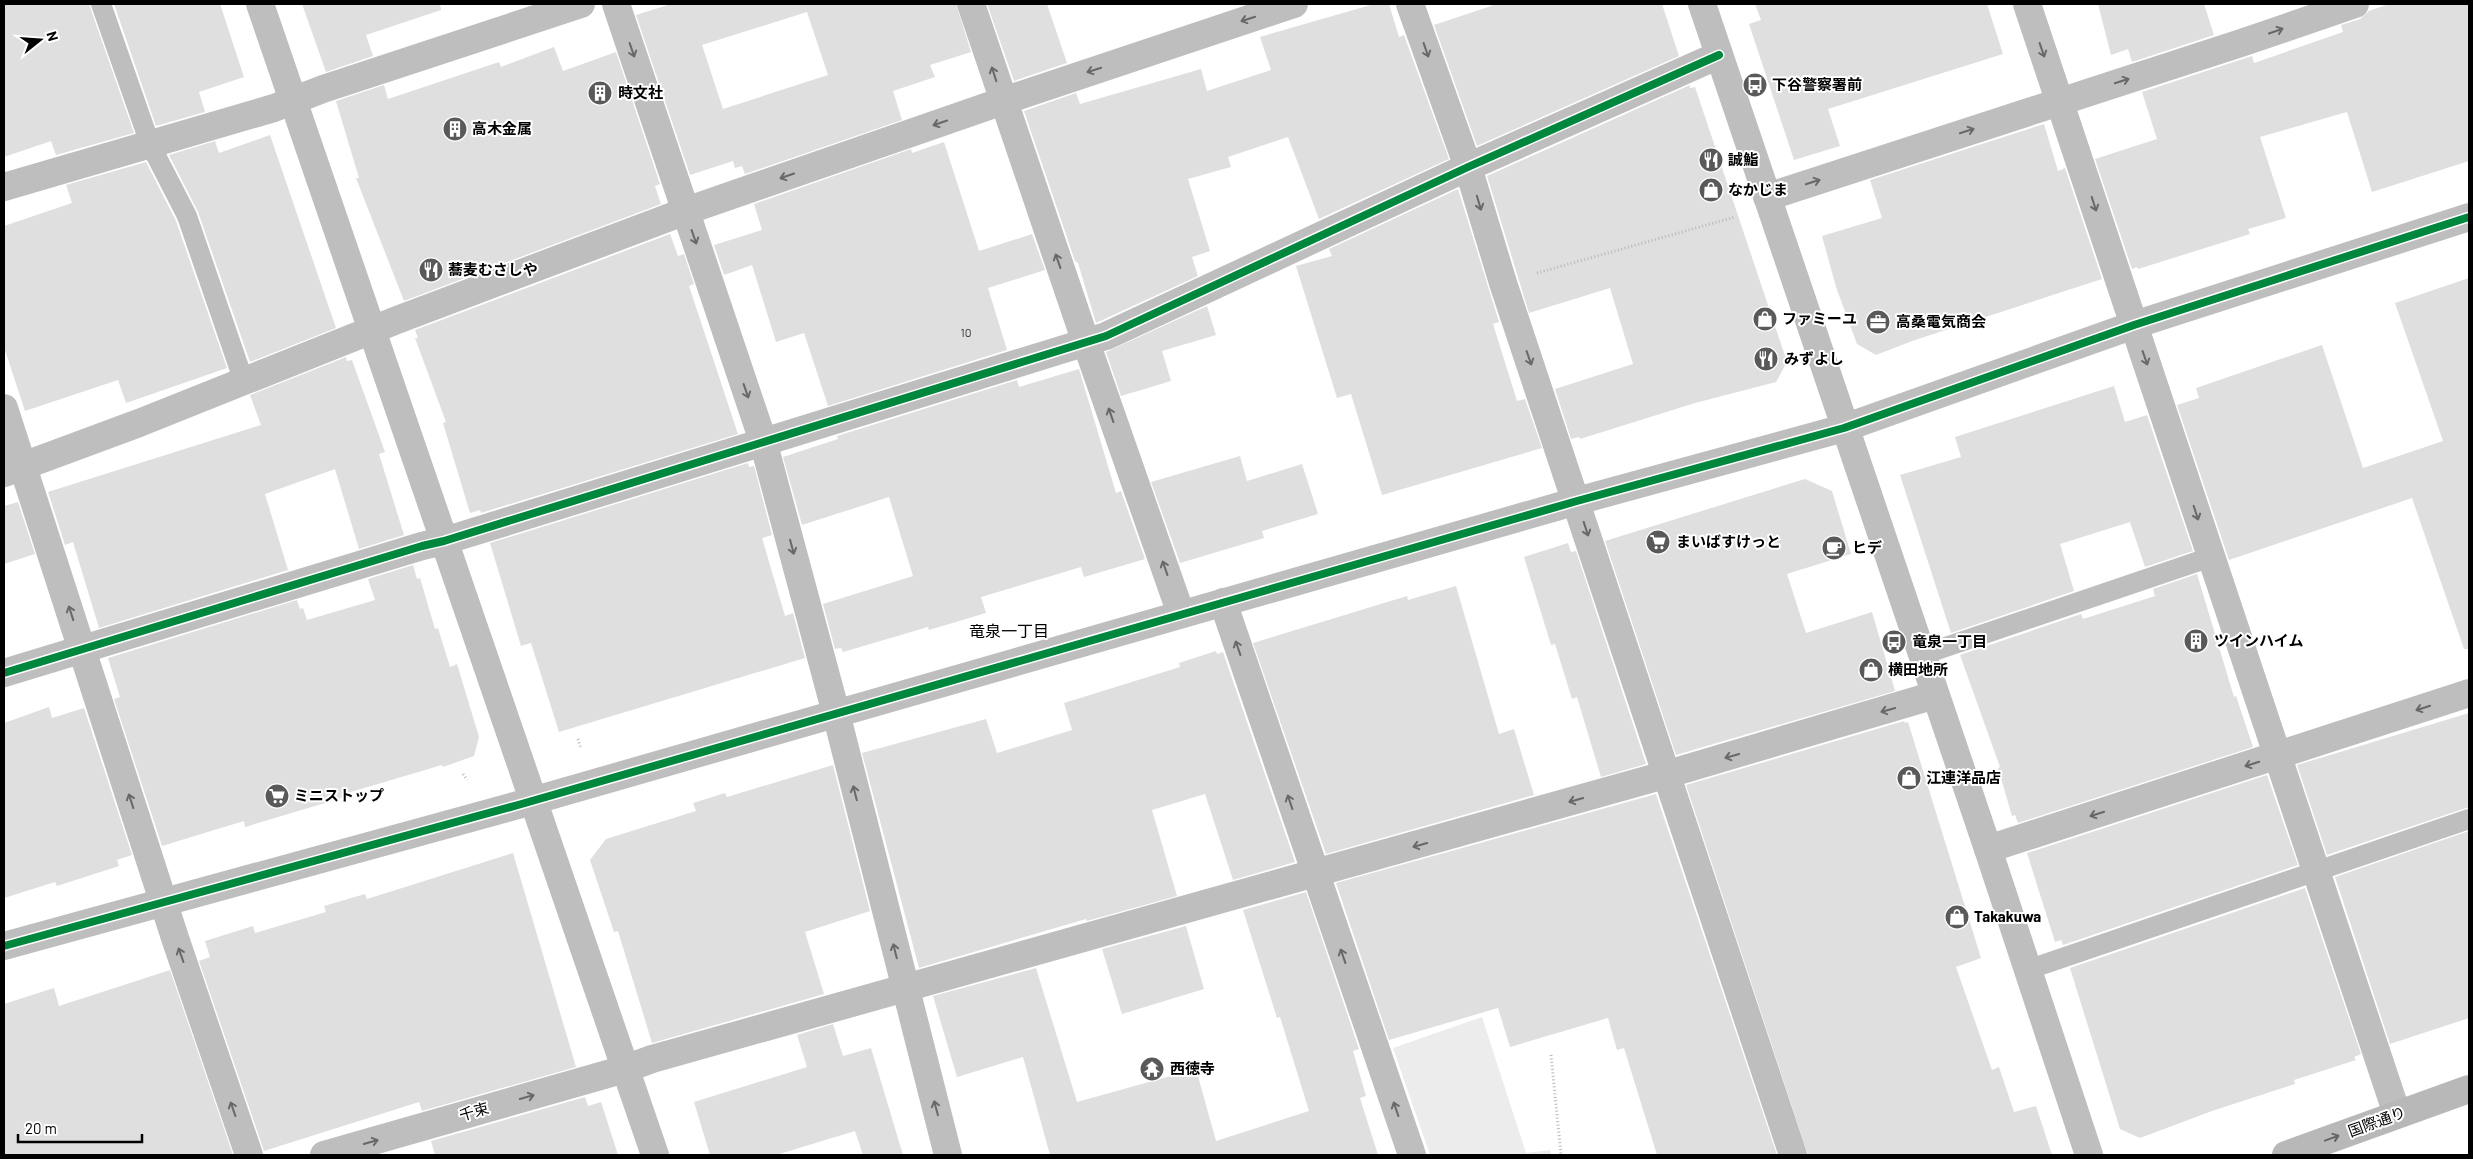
<svg xmlns="http://www.w3.org/2000/svg" width="2473" height="1159" font-family="Barlow,'Noto Sans JP',sans-serif">
<rect width="100%" height="100%" fill="#fff"/>
<!-- green -->
<polygon fill="#ececec" points="1482,1017 1526,1153 1550,1150 1551,1155 1430,1155 1393,1048"/>
<!-- building -->
<g fill="#dfdfdf" fill-rule="evenodd">
<polygon points="4,4 89,4 134,133 56,155 51,141 4,157"/>
<polygon points="114,4 220,4 244,77 199,92 205,112 156,126"/>
<polygon points="302,4 440,4 441,10 366,35 373,56 326,72"/>
<path d="M671,4H956L971,52L930,65L935,77L893,91L902,120L745,174L742,166L735,168L733,161L690,175L636,15ZM807,12L828,75L723,109L702,45Z"/>
<polygon points="987,4 1047,4 1067,63 1014,81"/>
<polygon points="1374,4 1389,4 1399,37 1404,35 1449,159 1319,219 1288,137 1228,157 1231,167 1188,179 1210,251 1192,257 1198,276 1096,323 1078,263 1075,261 1024,111 1076,93 1080,104 1201,69 1207,91 1271,70 1260,37"/>
<polygon points="1497,4 1662,4 1679,56 1477,146 1434,25"/>
<polygon points="1755,4 1987,4 2003,54 1828,109 1840,146 1794,160 1749,24 1761,20"/>
<polygon points="2098,4 2204,4 2214,35 2132,62 2128,49 2111,55"/>
<polygon points="2389,4 2469,4 2469,161 2372,192 2347,112 2260,137 2286,218 2248,229 2250,234 2189,253 2138,269 2137,267 2132,269 2095,159 2157,139 2142,92 2252,56 2254,63 2343,32 2341,25 2360,19 2369,11"/>
<polygon points="554,47 563,71 616,52 660,184 655,186 661,204 404,301 356,178 359,178 336,101 384,85 388,99 499,62 501,67"/>
<polygon points="1690,85 1690,88 1695,87 1787,362 1776,382 1695,403 1580,439 1579,437 1571,439 1555,389 1633,364 1610,288 1529,313 1487,176"/>
<polygon points="2044,124 2058,171 2065,168 2102,279 1915,340 1876,355 1857,344 1836,287 1822,236 1882,218 1870,180"/>
<polygon points="270,135 336,328 250,362 198,212 169,155 215,141 219,153"/>
<polygon points="944,142 979,251 1032,234 1045,270 988,288 1007,350 828,406 804,333 776,342 752,265 724,275 714,245 762,230 754,204 911,149 912,153"/>
<polygon points="146,162 176,221 227,368 126,403 118,380 25,411 4,347 4,226 72,203 66,185"/>
<polygon points="1458,189 1499,322 1493,324 1517,401 1525,399 1542,448 1382,495 1351,394 1337,398 1296,266 1332,256 1329,249"/>
<polygon points="670,234 678,256 684,254 694,284 689,286 738,434 481,513 480,510 470,513 443,423 446,422 415,338 418,338 415,330"/>
<polygon points="2469,278 2469,649 2464,649 2412,498 2229,560 2177,405 2199,398 2196,388 2322,345 2363,468 2443,441 2395,303"/>
<polygon points="1207,306 1216,335 1162,351 1171,381 1121,396 1106,352"/>
<polygon points="346,357 347,361 352,360 385,452 379,454 404,535 359,549 335,469 265,494 288,570 99,628 73,542 65,545 48,492 261,425 250,395"/>
<polygon points="1079,369 1116,493 1121,491 1145,559 1084,577 1081,567 981,597 986,613 929,630 928,627 843,652 841,648 835,649 823,604 913,576 889,497 802,525 783,457 838,439 837,436 1017,380 1019,387"/>
<polygon points="2114,386 2125,422 2147,415 2193,551 2145,567 2130,522 2060,544 2074,591 1951,633 1900,475 1961,457 1955,437"/>
<polygon points="1240,456 1247,481 1302,464 1318,514 1262,531 1264,538 1180,563 1151,482"/>
<polygon points="748,463 749,467 754,466 772,535 762,538 785,616 793,613 805,658 559,732 531,643 521,646 490,543"/>
<polygon points="1805,479 1832,491 1851,554 1787,574 1806,633 1872,612 1895,691 1676,755 1605,541"/>
<polygon points="18,502 35,554 4,564 4,506"/>
<polygon points="1568,543 1571,552 1576,551 1646,764 1601,777 1577,697 1572,699 1555,644 1551,645 1524,557"/>
<polygon points="413,565 417,579 420,578 435,629 438,628 450,667 457,664 479,737 474,756 443,767 442,765 344,794 345,797 245,827 244,821 162,846 114,699 120,697 108,658 297,600 300,609 303,608 307,620 375,600 368,579"/>
<polygon points="2197,574 2234,697 2236,696 2253,747 2018,823 2015,815 2012,816 1998,768 2000,767 1960,655 2081,614 2083,619 2155,596 2153,589"/>
<polygon points="1456,586 1499,734 1514,729 1534,795 1326,854 1253,643 1407,596 1408,600"/>
<polygon points="1216,651 1217,654 1223,652 1295,862 1233,880 1205,794 1152,810 1177,896 1087,921 1086,919 919,968 862,753 986,719 997,753 1072,730 1064,703 1180,667 1179,663"/>
<polygon points="49,707 52,718 84,708 132,855 117,860 119,866 57,886 55,882 4,898 4,723"/>
<polygon points="2469,713 2469,807 2327,855 2297,765"/>
<polygon points="1904,721 1905,723 1908,722 1981,958 1956,967 1992,1070 1999,1067 2014,1112 2036,1106 2052,1155 1808,1155 1686,785"/>
<polygon points="833,765 870,911 805,932 824,994 652,1043 618,931 614,932 590,860 606,839 696,811 693,803 725,793 727,797"/>
<polygon points="2267,775 2298,865 2063,945 2061,940 2055,942 2027,853"/>
<polygon points="1656,794 1777,1155 1657,1155 1624,1048 1617,1050 1608,1018 1510,1047 1498,1008 1389,1040 1336,883"/>
<polygon points="2469,831 2469,1018 2390,1044 2335,877"/>
<polygon points="513,853 576,1067 422,1111 419,1102 264,1151 199,961 210,957 205,941 253,926 255,933 326,912 324,906 365,894 367,899"/>
<polygon points="2305,888 2361,1054 2354,1057 2356,1060 2294,1080 2295,1084 2212,1111 2140,1138 2120,1129 2070,968"/>
<polygon points="1306,892 1359,1049 1353,1051 1366,1096 1360,1098 1378,1155 1050,1155 1023,1057 957,1077 933,996 1036,968 1077,1102 1196,1069 1216,1141 1309,1111 1280,1017 1277,1018 1243,910"/>
<polygon points="1186,926 1204,989 1122,1014 1102,949"/>
<polygon points="170,970 233,1155 4,1155 4,1004 54,988 59,1006"/>
<polygon points="833,1024 843,1056 871,1048 903,1155 863,1155 855,1131 776,1155 710,1155 694,1102 807,1067 797,1035"/>
<polygon points="585,1097 588,1106 601,1102 618,1155 435,1155 431,1141"/>
</g>
<g fill="none" stroke-linecap="round" stroke-linejoin="round">
<!-- path -->
<g stroke="#b9b9b9" stroke-width="3" stroke-dasharray="1 2.5" stroke-linecap="butt">
<polyline points="1537,273 1735,217"/>
<polyline points="578,739 581,749"/>
<polyline points="463,774 467,780"/>
<polyline points="1551,1055 1561,1155"/>
</g>
<!-- service -->
<g stroke="#bebebe" stroke-width="20">
<polyline points="101,4 150,144 187,216 244,382"/>
<polyline points="1922,655 2211,557"/>
<polyline points="2027,970 2469,819"/>
</g>
<!-- minor -->
<g stroke="#bebebe" stroke-width="28">
<polyline points="616,4 763,441 836,713 948,1155"/>
<polyline points="971,4 1081,328 1181,614"/>
<polyline points="1410,4 1468,167 1503,283 1793,1155"/>
<polyline points="2027,4 2397,1114"/>
<polyline points="1767,197 2241,43 2355,4"/>
<polyline points="4,408 175,938 249,1155"/>
<polyline points="4,473 139,423 397,320 686,211 1003,101 1294,4"/>
<polyline points="1223,602 1412,1155"/>
<polyline points="4,673 422,546 444,541 1106,336 1468,167 1719,55"/>
<polyline points="1988,849 2469,693"/>
<polyline points="324,1155 625,1069 652,1059 1668,774 1935,695"/>
</g>
<!-- tertiary -->
<g stroke="#bebebe" stroke-width="28">
<polyline points="260,4 655,1155"/>
<polyline points="1702,4 1988,849 2089,1155"/>
<polyline points="4,187 274,108 323,89 581,4"/>
<polyline points="4,946 518,805 1577,501 1844,428 2134,325 2469,217"/>
</g>
<!-- secondary -->
<polyline stroke="#b8b8b8" stroke-width="28" points="2286,1155 2469,1089"/>
<defs>
<g id="cycleway">
<polyline points="4,673 422,546 444,541 1106,336 1468,167 1719,55"/>
<polyline points="4,946 518,805 1577,501 1844,428 2134,325 2469,217"/>
</g>
</defs>
<!-- cycleway casing -->
<use href="#cycleway" stroke="#fff" stroke-width="11"/>
<!-- cycleway -->
<use href="#cycleway" stroke="#00873e" stroke-width="8"/>
</g>
<!-- one-way arrows -->
<defs><path id="oneway-shaft" d="M-6 0H5M1.5-3L5.5 0L1.5 3" fill="none" stroke-width="1.6" stroke-linecap="round" stroke-linejoin="round" transform="scale(1.25)"/></defs>
<g stroke="#686868">
<use href="#oneway-shaft" transform="translate(1248 19) rotate(162)"/>
<use href="#oneway-shaft" transform="translate(2276 31) rotate(-19)"/>
<use href="#oneway-shaft" transform="translate(632 50) rotate(71)"/>
<use href="#oneway-shaft" transform="translate(1426 50) rotate(71)"/>
<use href="#oneway-shaft" transform="translate(2042 50) rotate(71)"/>
<use href="#oneway-shaft" transform="translate(1094 70) rotate(162)"/>
<use href="#oneway-shaft" transform="translate(994 74) rotate(-108)"/>
<use href="#oneway-shaft" transform="translate(2122 81) rotate(-18)"/>
<use href="#oneway-shaft" transform="translate(940 123) rotate(161)"/>
<use href="#oneway-shaft" transform="translate(1967 131) rotate(-18)"/>
<use href="#oneway-shaft" transform="translate(787 176) rotate(161)"/>
<use href="#oneway-shaft" transform="translate(1813 182) rotate(-18)"/>
<use href="#oneway-shaft" transform="translate(1479 203) rotate(73)"/>
<use href="#oneway-shaft" transform="translate(2094 204) rotate(72)"/>
<use href="#oneway-shaft" transform="translate(694 237) rotate(71)"/>
<use href="#oneway-shaft" transform="translate(1058 261) rotate(-109)"/>
<use href="#oneway-shaft" transform="translate(1529 358) rotate(71)"/>
<use href="#oneway-shaft" transform="translate(2145 358) rotate(71)"/>
<use href="#oneway-shaft" transform="translate(746 391) rotate(71)"/>
<use href="#oneway-shaft" transform="translate(1111 415) rotate(-109)"/>
<use href="#oneway-shaft" transform="translate(2196 513) rotate(72)"/>
<use href="#oneway-shaft" transform="translate(1586 529) rotate(72)"/>
<use href="#oneway-shaft" transform="translate(792 547) rotate(75)"/>
<use href="#oneway-shaft" transform="translate(1165 568) rotate(-109)"/>
<use href="#oneway-shaft" transform="translate(71 613) rotate(-108)"/>
<use href="#oneway-shaft" transform="translate(1238 648) rotate(-109)"/>
<use href="#oneway-shaft" transform="translate(2423 708) rotate(162)"/>
<use href="#oneway-shaft" transform="translate(1888 710) rotate(164)"/>
<use href="#oneway-shaft" transform="translate(1732 756) rotate(164)"/>
<use href="#oneway-shaft" transform="translate(2252 764) rotate(162)"/>
<use href="#oneway-shaft" transform="translate(855 793) rotate(-104)"/>
<use href="#oneway-shaft" transform="translate(1576 800) rotate(164)"/>
<use href="#oneway-shaft" transform="translate(131 801) rotate(-108)"/>
<use href="#oneway-shaft" transform="translate(1290 802) rotate(-109)"/>
<use href="#oneway-shaft" transform="translate(2097 814) rotate(162)"/>
<use href="#oneway-shaft" transform="translate(1420 845) rotate(164)"/>
<use href="#oneway-shaft" transform="translate(895 951) rotate(-104)"/>
<use href="#oneway-shaft" transform="translate(181 955) rotate(-109)"/>
<use href="#oneway-shaft" transform="translate(1343 956) rotate(-109)"/>
<use href="#oneway-shaft" transform="translate(527 1097) rotate(-16)"/>
<use href="#oneway-shaft" transform="translate(936 1108) rotate(-105)"/>
<use href="#oneway-shaft" transform="translate(233 1109) rotate(-109)"/>
<use href="#oneway-shaft" transform="translate(1396 1109) rotate(-109)"/>
<use href="#oneway-shaft" transform="translate(371 1142) rotate(-16)"/>
</g>
<use stroke="#656565" href="#oneway-shaft" transform="translate(2332 1138) rotate(-20)"/>
<!-- icons -->
<defs>
<symbol id="bus-disc" viewBox="-11 -11 22 22"><circle r="9.5" fill="#595959" stroke="#fff"/><path d="M-5-6H5V4H4V6H2V4H-2V6H-4V4H-5ZM-3.5-4V0h7V-4ZM-3.5 1.2v1.5H-2V1.2ZM2 1.2v1.5H3.5V1.2Z" fill="#fff"/></symbol>
<symbol id="building-disc" viewBox="-11 -11 22 22"><circle r="9.5" fill="#595959" stroke="#fff"/><path d="M-4-6H4V6H1V3H-1V6H-4ZM-2.5-4.3h1.7v1.8h-1.7ZM.8-4.3h1.7v1.8H.8ZM-2.5-1h1.7V.8h-1.7ZM.8-1h1.7V.8H.8Z" fill="#fff"/></symbol>
<symbol id="restaurant-disc" viewBox="-11 -11 22 22"><circle r="9.5" fill="#595959" stroke="#fff"/><path d="M-5-6h1v4h1v-4h1v4h1v-4h1v5L-1.5 .5V6h-2V.5L-5-1ZM5-6V6H3V1.5H1.5Q1.5-4 5-6Z" fill="#fff"/></symbol>
<symbol id="shop-disc" viewBox="-11 -11 22 22"><circle r="9.5" fill="#595959" stroke="#fff"/><path d="M-5-2.5h2.3a2.7 3.5 0 0 1 5.4 0H5L5.5 6h-11ZM-1.5-2.5h3a1.5 2.3 0 0 0-3 0Z" fill="#fff"/></symbol>
<symbol id="office-disc" viewBox="-11 -11 22 22"><circle r="9.5" fill="#595959" stroke="#fff"/><path d="M-6-3h4V-5.5h4V-3h4V5H-6ZM-1-4.5V-3h2v-1.5ZM-6 0V1H6V0Z" fill="#fff"/></symbol>
<symbol id="supermarket-disc" viewBox="-11 -11 22 22"><circle r="9.5" fill="#595959" stroke="#fff"/><path d="M-6-5.5h2.5l.6 2H6L4.5 2H-2.5L-4.4-4H-6ZM-1.5 3.2a1.3 1.3 0 1 0 .1 0ZM3 3.2a1.3 1.3 0 1 0 .1 0Z" fill="#fff"/></symbol>
<symbol id="cafe-disc" viewBox="-11 -11 22 22"><circle r="9.5" fill="#595959" stroke="#fff"/><path d="M-5.5-4.5H6V0H3Q3 3.5 0 3.5H-2.5Q-5.5 3.5-5.5 0ZM3-3.2v2h1.7v-2ZM-6 4.5H4V6H-6Z" fill="#fff"/></symbol>
<symbol id="temple-disc" viewBox="-11 -11 22 22"><circle r="9.5" fill="#595959" stroke="#fff"/><path d="M0-6L5-2H3V0L6.5 2.5H4V6H1.5V3h-3V6H-4V2.5H-6.5L-3 0V-2H-5Z" fill="#fff"/></symbol>
</defs>
<g fill-rule="evenodd">
<use href="#bus-disc" x="1741" y="71" width="28" height="28"/>
<use href="#building-disc" x="586" y="79" width="28" height="28"/>
<use href="#building-disc" x="441" y="115" width="28" height="28"/>
<use href="#restaurant-disc" x="1697" y="146" width="28" height="28"/>
<use href="#shop-disc" x="1697" y="176" width="28" height="28"/>
<use href="#restaurant-disc" x="417" y="256" width="28" height="28"/>
<use href="#shop-disc" x="1751" y="305" width="28" height="28"/>
<use href="#office-disc" x="1864" y="308" width="28" height="28"/>
<use href="#restaurant-disc" x="1752" y="345" width="28" height="28"/>
<use href="#supermarket-disc" x="1644" y="528" width="28" height="28"/>
<use href="#cafe-disc" x="1820" y="534" width="28" height="28"/>
<use href="#building-disc" x="2182" y="627" width="28" height="28"/>
<use href="#bus-disc" x="1880" y="628" width="28" height="28"/>
<use href="#shop-disc" x="1857" y="656" width="28" height="28"/>
<use href="#shop-disc" x="1895" y="764" width="28" height="28"/>
<use href="#supermarket-disc" x="263" y="782" width="28" height="28"/>
<use href="#shop-disc" x="1943" y="903" width="28" height="28"/>
<use href="#temple-disc" x="1138" y="1055" width="28" height="28"/>
</g>
<g text-anchor="middle" stroke-width="4" stroke-linejoin="round" paint-order="stroke">
<!-- number labels -->
<g font-size="12" fill="#383838">
<text x="966" y="337">10</text>
</g>
<!-- poi labels -->
<g font-size="15" font-weight="bold" fill="#000" stroke="#fff" text-anchor="start">
<text x="1772" y="90">下谷警察署前</text>
<text x="618" y="98">時文社</text>
<text x="472" y="134">高木金属</text>
<text x="1728" y="165">誠鮨</text>
<text x="1728" y="195">なかじま</text>
<text x="448" y="275">蕎麦むさしや</text>
<text x="1782" y="324">ファミーユ</text>
<text x="1896" y="327">高桑電気商会</text>
<text x="1784" y="364">みずよし</text>
<text x="1676" y="547">まいばすけっと</text>
<text x="1852" y="553">ヒデ</text>
<text x="2214" y="646">ツインハイム</text>
<text x="1912" y="647">竜泉一丁目</text>
<text x="1888" y="675">横田地所</text>
<text x="1926" y="783">江連洋品店</text>
<text x="294" y="801">ミニストップ</text>
<text x="1974" y="922">Takakuwa</text>
<text x="1170" y="1074">西徳寺</text>
</g>
<!-- street labels -->
<g font-size="15" fill="#000" stroke="#fff">
<text transform="translate(474 1112) rotate(-16)" y="5">千束</text>
<text transform="translate(2377 1122) rotate(-20)" y="5">国際通り</text>
</g>
<!-- neighbourhood labels -->
<g font-size="16" fill="#000" stroke="#fff">
<text x="1009" y="637">竜泉一丁目</text>
</g>
</g>
<!-- border -->
<rect width="2473" height="1159" fill="none" stroke="#000000" stroke-width="10"/>
<!-- north arrow -->
<g transform="translate(40 40) rotate(73)" stroke="#ffffff" stroke-width="4" paint-order="stroke">
<path d="M0-4L9 19L0 12L-9 19Z" fill="#000000"/>
<text y="-8" font-size="14" font-weight="bold" text-anchor="middle" fill="#000000">N</text>
</g>
<!-- scale -->
<path d="M18 1134v8h124v-8" fill="none" stroke="#000000" stroke-width="2.5"/>
<text x="25" y="1134" font-size="15" fill="#000000" stroke="#ffffff" stroke-width="4" paint-order="stroke">20 m</text>
</svg>
